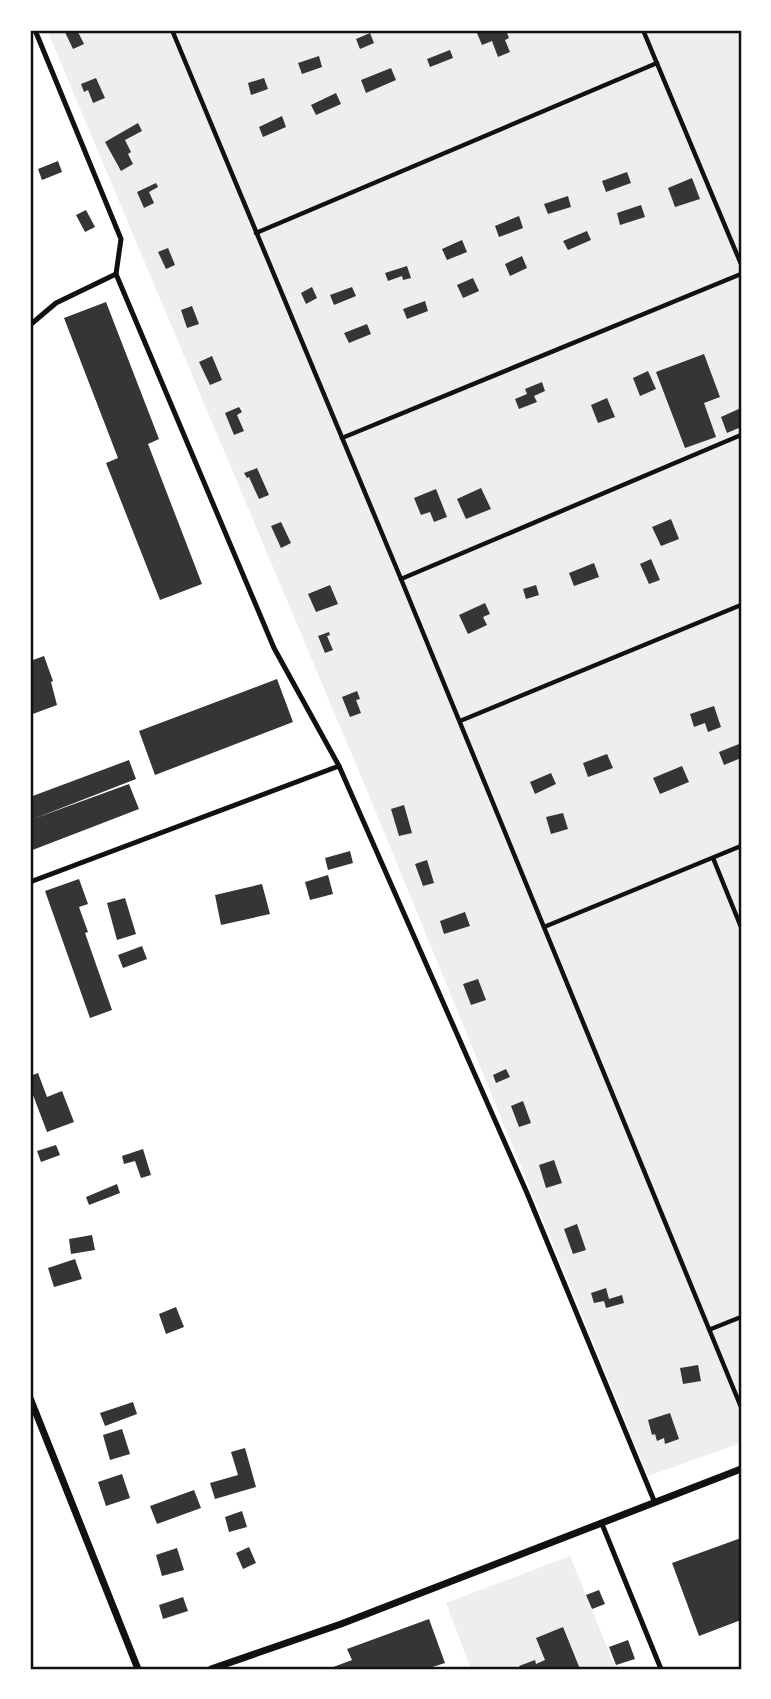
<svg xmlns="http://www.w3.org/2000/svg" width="771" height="1699" font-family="'Sofia Sans Condensed',sans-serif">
<rect width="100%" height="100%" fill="#fff"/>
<!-- green -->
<g fill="#eee">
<polygon points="47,30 741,30 741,1443 648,1476 368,793"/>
<polygon points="570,1556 616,1669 471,1669 446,1603"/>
</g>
<!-- building -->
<g fill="#353535">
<polygon points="64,30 77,30 84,44 73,49"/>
<polygon points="484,30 506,30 509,38 505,40 510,52 498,57 492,41 482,45 477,33"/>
<polygon points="370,33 374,43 360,49 356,39"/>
<polygon points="450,50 453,58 430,67 427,59"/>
<polygon points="319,56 322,67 302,74 298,63"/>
<polygon points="391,68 396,80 366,93 361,80"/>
<polygon points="96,78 105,98 93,103 88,90 84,92 81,84"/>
<polygon points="264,78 268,89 251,95 248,83"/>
<polygon points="336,93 341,104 316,115 311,105"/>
<polygon points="282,116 286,127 263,137 259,127"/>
<polygon points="138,123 142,131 125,140 131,152 128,154 133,164 121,171 105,142"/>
<polygon points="58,161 62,172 42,180 38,169"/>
<polygon points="627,172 631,183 606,192 602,181"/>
<polygon points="692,178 700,199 675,207 668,188"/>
<polygon points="156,183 158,187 149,192 154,203 144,208 137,192"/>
<polygon points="568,196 571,207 548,214 544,204"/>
<polygon points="641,205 645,217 620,225 617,213"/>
<polygon points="86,210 95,227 85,232 76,215"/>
<polygon points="519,216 523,228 499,237 495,226"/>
<polygon points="587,231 591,240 568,250 563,241"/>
<polygon points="462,240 467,252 447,260 442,249"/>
<polygon points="168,248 175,265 166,269 158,252"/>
<polygon points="522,256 527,268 510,276 505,264"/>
<polygon points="407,266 411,278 403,280 402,276 388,281 385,273"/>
<polygon points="473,278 479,291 463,298 457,285"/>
<polygon points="312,287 317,298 306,304 301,293"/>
<polygon points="352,287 356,296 334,305 330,295"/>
<polygon points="425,301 428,311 407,319 403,309"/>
<polygon points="106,302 159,439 148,444 202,584 160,600 106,463 118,458 64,318"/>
<polygon points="192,306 199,324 187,328 181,310"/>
<polygon points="367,324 371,334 349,343 344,333"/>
<polygon points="704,354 720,397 704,403 716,437 685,448 656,372"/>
<polygon points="212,356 222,380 210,385 199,362"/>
<polygon points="648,371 656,389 640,396 633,378"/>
<polygon points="542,382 545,391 534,396 537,402 519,409 515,399 527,394 525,389"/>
<polygon points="607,398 615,417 598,423 591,405"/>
<polygon points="239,407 242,412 237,415 244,431 234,435 225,413"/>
<polygon points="741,408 741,427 727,433 721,417"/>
<polygon points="257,468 269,495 259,499 249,477 247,478 244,473"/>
<polygon points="481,488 491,509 466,519 457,499"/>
<polygon points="436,489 447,517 434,522 430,512 421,515 414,498"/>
<polygon points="671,519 679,539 661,546 652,527"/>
<polygon points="281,522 291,543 281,548 271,526"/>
<polygon points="651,559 660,580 649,584 640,564"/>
<polygon points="594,563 599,577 574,586 569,573"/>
<polygon points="330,585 338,604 316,612 308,594"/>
<polygon points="536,585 539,595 526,599 523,589"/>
<polygon points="485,603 490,614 483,617 487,625 468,634 459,615"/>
<polygon points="329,632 330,635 327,636 333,650 325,653 318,636"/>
<polygon points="44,656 53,681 51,682 57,705 30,715 30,661"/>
<polygon points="277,679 293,722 155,775 139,731"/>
<polygon points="357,691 360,699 356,700 361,713 350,717 342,697"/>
<polygon points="714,706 721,727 708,732 705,723 694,727 690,714"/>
<polygon points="739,744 741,758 724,765 719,752"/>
<polygon points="607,754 613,768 588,777 583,763"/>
<polygon points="129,760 136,779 33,819 129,784 139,809 30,851 30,797"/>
<polygon points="682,766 689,782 660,794 653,778"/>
<polygon points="551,773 556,784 535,794 530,782"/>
<polygon points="404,805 412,833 399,836 391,809"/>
<polygon points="563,813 568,829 551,834 546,817"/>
<polygon points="350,851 353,863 328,870 325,858"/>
<polygon points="427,860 434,883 423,886 415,864"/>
<polygon points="328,875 333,894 310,900 305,882"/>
<polygon points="79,879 88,904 79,907 88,932 85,933 112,1010 90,1018 45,891"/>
<polygon points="262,884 270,914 221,925 215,895"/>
<polygon points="125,898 136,934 117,940 107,903"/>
<polygon points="465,912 470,926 444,934 440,921"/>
<polygon points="142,946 147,959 123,968 118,955"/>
<polygon points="478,979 486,1000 471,1005 463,984"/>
<polygon points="506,1069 510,1077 496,1083 493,1075"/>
<polygon points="38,1073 47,1097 62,1091 74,1122 47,1132 30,1087 30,1076"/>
<polygon points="523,1101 531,1123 519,1127 511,1106"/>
<polygon points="56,1145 60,1155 41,1162 37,1151"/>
<polygon points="143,1149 151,1175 141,1178 135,1161 124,1164 122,1156"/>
<polygon points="554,1160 562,1183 546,1188 539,1165"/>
<polygon points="117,1184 120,1193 89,1205 86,1197"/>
<polygon points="577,1224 586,1250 573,1254 564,1229"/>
<polygon points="92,1235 95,1250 71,1254 69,1239"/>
<polygon points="75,1259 82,1279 54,1287 48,1268"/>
<polygon points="606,1288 609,1299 622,1295 624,1303 606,1308 604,1301 594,1303 591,1293"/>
<polygon points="176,1307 184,1327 166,1334 159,1314"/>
<polygon points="698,1365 701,1381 683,1384 680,1368"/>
<polygon points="133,1402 137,1414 105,1426 100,1413"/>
<polygon points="670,1413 679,1439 665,1444 664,1438 657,1441 655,1434 652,1435 648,1420"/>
<polygon points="122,1429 130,1454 110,1460 103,1435"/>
<polygon points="245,1448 256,1487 215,1499 210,1483 238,1475 231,1452"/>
<polygon points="122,1474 130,1498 106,1506 98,1482"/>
<polygon points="194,1490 201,1508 157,1524 150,1506"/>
<polygon points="242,1511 247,1527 229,1532 225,1517"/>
<polygon points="741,1538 741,1620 699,1636 672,1563"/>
<polygon points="249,1547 256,1563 243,1569 236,1553"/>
<polygon points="177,1548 184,1570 162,1576 156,1555"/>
<polygon points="599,1590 605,1604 592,1609 586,1595"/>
<polygon points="183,1597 188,1611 163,1619 159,1605"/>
<polygon points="429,1619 445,1663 426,1669 328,1669 352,1660 347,1649"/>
<polygon points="563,1627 580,1669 521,1669 519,1666 535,1660 536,1664 545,1660 536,1638"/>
<polygon points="628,1640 635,1659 616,1665 609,1647"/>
</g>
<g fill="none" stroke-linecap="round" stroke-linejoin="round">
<!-- path -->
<g stroke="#111" stroke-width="4.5">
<polyline points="172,30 401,579 741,1407"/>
<polyline points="643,30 741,264"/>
<polyline points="256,233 657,63"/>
<polyline points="342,438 741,274"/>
<polyline points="401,579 741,435"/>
<polyline points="460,721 741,605"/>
<polyline points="713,858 741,927"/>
<polyline points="544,927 741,846"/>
<polyline points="711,1329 741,1317"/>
</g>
<!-- service -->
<g stroke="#111" stroke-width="5">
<polyline points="30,325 56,303 116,274"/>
<polyline points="339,766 527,1193 655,1503"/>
<polyline points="30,882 339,766 274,648 116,274 121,239 35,30"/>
<polyline points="602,1524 661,1669"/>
</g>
<!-- minor -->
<g stroke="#111" stroke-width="7">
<polyline points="30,1398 138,1669"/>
<polyline points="211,1669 341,1624 741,1469"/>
</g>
</g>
<!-- border -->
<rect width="771" height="1699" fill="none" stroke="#ffffff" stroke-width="63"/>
<rect x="32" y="32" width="708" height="1636" fill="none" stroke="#111" stroke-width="2.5"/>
</svg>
